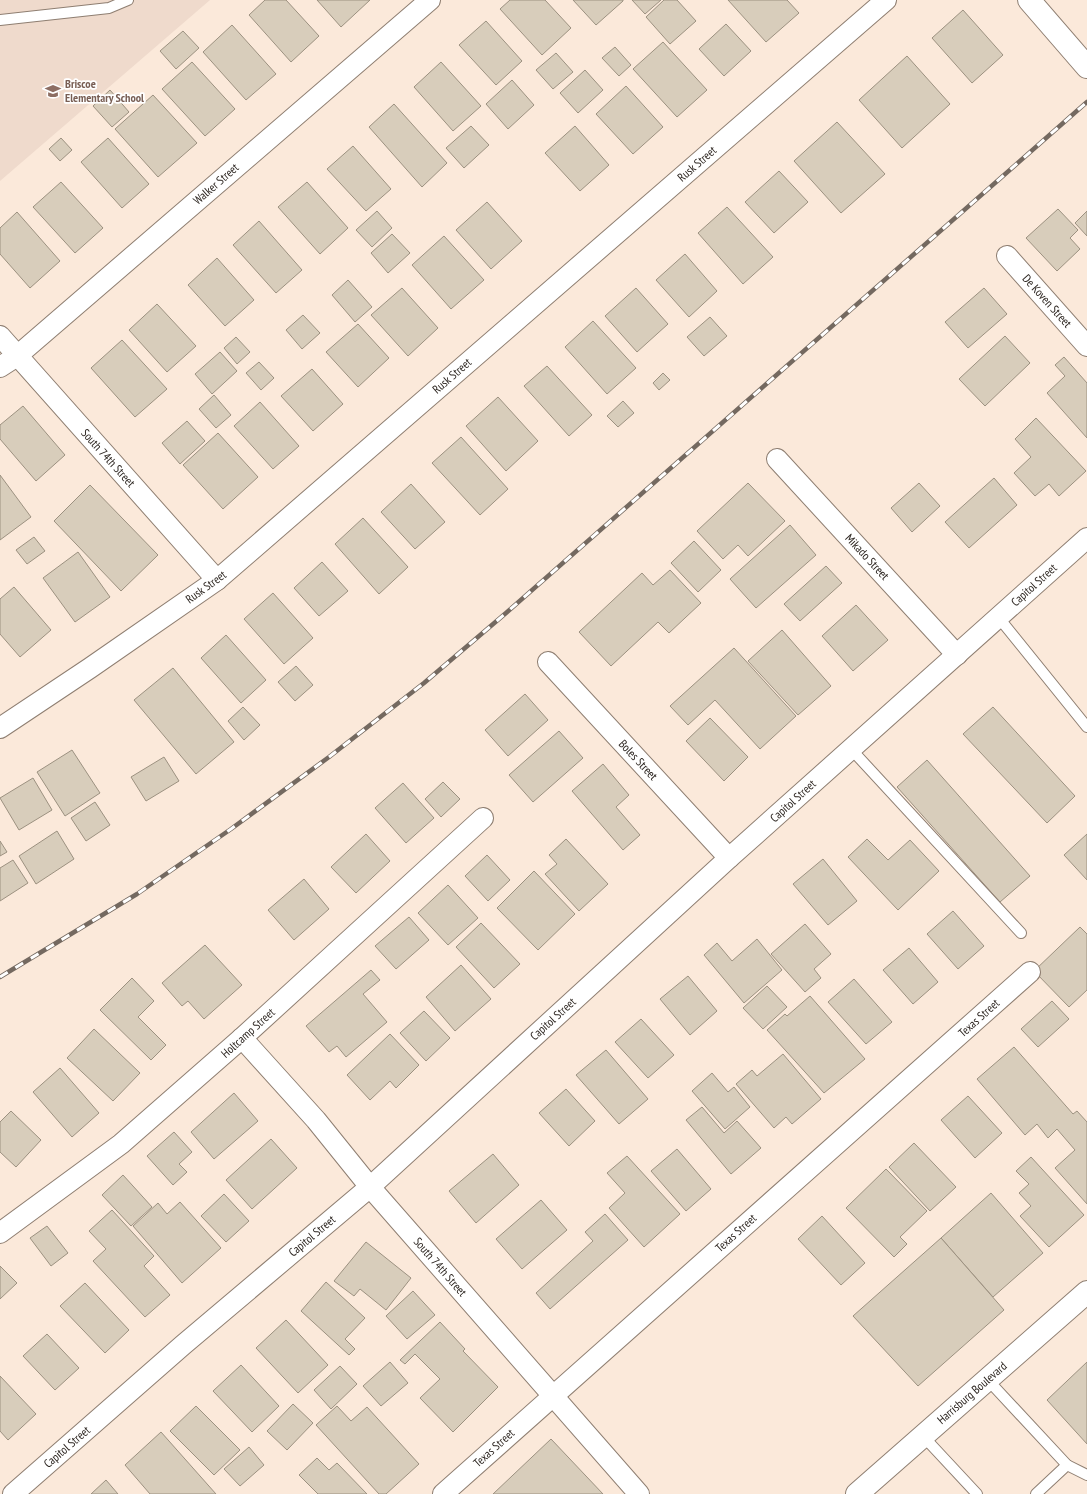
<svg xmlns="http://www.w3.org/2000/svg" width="1087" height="1494" font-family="'PT Sans Narrow',sans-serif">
<rect width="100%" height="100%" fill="#fbe9da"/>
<!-- education -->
<polygon fill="#efdacc" points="0,0 210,0 0,181"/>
<!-- building -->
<g fill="#d8cdbb" stroke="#9c9180">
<polygon points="265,0 286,0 319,36 291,62 249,15"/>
<polygon points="317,0 370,0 341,27"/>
<polygon points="510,0 545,0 571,28 542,55 500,9"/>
<polygon points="573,0 623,0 623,1 596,25"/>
<polygon points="632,0 661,0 645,14"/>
<polygon points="664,0 677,0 696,21 670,44 646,17"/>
<polygon points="728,0 787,0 799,13 766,42"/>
<polygon points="963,10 1003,55 972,83 932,38"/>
<polygon points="486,21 522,61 496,85 459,45"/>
<polygon points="726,24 751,51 724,76 699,49"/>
<polygon points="232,25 276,74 246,100 203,52"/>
<polygon points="183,31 199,48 176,69 160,51"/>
<polygon points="663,42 707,90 677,117 633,69"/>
<polygon points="615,47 631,65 619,76 602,58"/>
<polygon points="556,53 573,72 553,89 536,70"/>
<polygon points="907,56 950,104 902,148 859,100"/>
<polygon points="192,62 235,109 205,136 162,89"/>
<polygon points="441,62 481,106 453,131 414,87"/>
<polygon points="585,70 603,90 578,113 560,93"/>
<polygon points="512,80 534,105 508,129 486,104"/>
<polygon points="626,86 663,127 633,154 596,114"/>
<polygon points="110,90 129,112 112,127 93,106"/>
<polygon points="153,95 197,143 158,177 115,129"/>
<polygon points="394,104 447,163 422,187 369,127"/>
<polygon points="837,122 885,174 841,213 794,161"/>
<polygon points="471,126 489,145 464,168 446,148"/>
<polygon points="575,126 609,165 580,191 545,153"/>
<polygon points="61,138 72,150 60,161 49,149"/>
<polygon points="108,138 149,184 122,208 81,162"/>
<polygon points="353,146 391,189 366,211 327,169"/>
<polygon points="779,171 808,202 774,233 745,202"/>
<polygon points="61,182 103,228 75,253 33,207"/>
<polygon points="307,182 348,228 320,254 278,207"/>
<polygon points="487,202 522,241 491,269 456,230"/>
<polygon points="727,207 773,257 743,284 698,233"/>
<polygon points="1058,209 1078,230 1070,238 1080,249 1057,271 1026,238"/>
<polygon points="377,211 392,228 372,247 356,230"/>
<polygon points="1087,211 1087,236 1075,223"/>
<polygon points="17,212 60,261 30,288 0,254 0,228"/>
<polygon points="259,221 302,270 276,293 233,245"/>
<polygon points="392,234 410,253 388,273 371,253"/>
<polygon points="444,236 484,280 451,309 412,265"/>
<polygon points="685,254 717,291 689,317 656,280"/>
<polygon points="217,258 254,300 225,326 188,285"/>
<polygon points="348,280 372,307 355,322 332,295"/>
<polygon points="402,288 438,328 408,356 371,315"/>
<polygon points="636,288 668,324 637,352 605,316"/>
<polygon points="984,288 1007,314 968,348 945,322"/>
<polygon points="157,304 196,346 167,372 129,330"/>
<polygon points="303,315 320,333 302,349 286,330"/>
<polygon points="710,317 727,336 704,356 687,337"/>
<polygon points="593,321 636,368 607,394 565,347"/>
<polygon points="358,324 389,358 358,387 326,352"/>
<polygon points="1005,336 1030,363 985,406 959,379"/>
<polygon points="236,337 250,352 237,364 224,348"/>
<polygon points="122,340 167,389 135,417 91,368"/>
<polygon points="220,352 237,371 212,394 195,374"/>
<polygon points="1064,357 1087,383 1087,438 1047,393 1065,376 1055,365"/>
<polygon points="259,362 274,378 261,390 246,373"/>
<polygon points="547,366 592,415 569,436 524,386"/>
<polygon points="312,369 343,404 313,431 281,396"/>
<polygon points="663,373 670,380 659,390 653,383"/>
<polygon points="214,395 231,415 216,428 199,409"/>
<polygon points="498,397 538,441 506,471 466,426"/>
<polygon points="623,401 634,413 618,427 607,416"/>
<polygon points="260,402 299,446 273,469 234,426"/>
<polygon points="23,406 65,455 36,481 0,439 0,425"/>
<polygon points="1036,418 1086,471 1059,496 1049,484 1035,496 1014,473 1031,457 1015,439"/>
<polygon points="187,421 205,441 180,464 162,443"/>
<polygon points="218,433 258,477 223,509 183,465"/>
<polygon points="461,437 508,489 480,515 432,463"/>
<polygon points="0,475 31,517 0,540"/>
<polygon points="994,478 1017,505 969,548 945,522"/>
<polygon points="748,483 785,521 748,556 738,545 723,559 697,531"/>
<polygon points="919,483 940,506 912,532 891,508"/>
<polygon points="411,484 445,522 415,549 381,512"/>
<polygon points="90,485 158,555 121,591 54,521"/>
<polygon points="363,518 408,567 379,594 335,544"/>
<polygon points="790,525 816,555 756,608 730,579"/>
<polygon points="34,537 45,551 27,564 16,550"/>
<polygon points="694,541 721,570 698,592 671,563"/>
<polygon points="78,552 110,597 75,622 43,578"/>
<polygon points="322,562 348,591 319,616 294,588"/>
<polygon points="826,566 842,583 800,621 784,604"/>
<polygon points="670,570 701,603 669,633 658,622 611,666 579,632 642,573 653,585"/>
<polygon points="14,587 51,630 20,657 0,634 0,599"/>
<polygon points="273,593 313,638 284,664 244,619"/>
<polygon points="856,605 888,640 853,671 822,636"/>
<polygon points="782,630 831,686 798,715 748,661"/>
<polygon points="226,635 266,680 241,703 201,658"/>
<polygon points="734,648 796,716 760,749 715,700 688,725 670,706"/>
<polygon points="296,666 313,685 295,701 278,682"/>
<polygon points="173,668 234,742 196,774 134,700"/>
<polygon points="525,694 548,720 508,756 485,730"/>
<polygon points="243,707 260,725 244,740 228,721"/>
<polygon points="993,707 1075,796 1047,823 963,734"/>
<polygon points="710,718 748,757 724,781 686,741"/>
<polygon points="559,731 583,758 533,802 509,775"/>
<polygon points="72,750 100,793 65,816 37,772"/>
<polygon points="164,757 179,781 146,801 131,777"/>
<polygon points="927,760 1030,876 1000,902 897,787"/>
<polygon points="603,764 629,795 616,807 640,835 623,850 572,791"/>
<polygon points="33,778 52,810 19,830 0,798"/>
<polygon points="443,782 460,799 441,817 425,799"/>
<polygon points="403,783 434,818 406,843 375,808"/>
<polygon points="95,802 110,825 86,841 71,818"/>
<polygon points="57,831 74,859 36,884 19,856"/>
<polygon points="366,834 390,861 356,893 331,867"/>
<polygon points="1087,834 1087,880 1064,855"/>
<polygon points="566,839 608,884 579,911 545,874 557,864 549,855"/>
<polygon points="867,839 888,860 910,840 939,871 898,910 848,857"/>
<polygon points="0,841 7,852 0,856"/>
<polygon points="487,855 510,880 488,901 465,876"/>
<polygon points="823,859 857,901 828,925 793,884"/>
<polygon points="13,860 28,883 0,901 0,868"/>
<polygon points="534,871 575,914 538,950 497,908"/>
<polygon points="304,879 329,909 294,940 268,910"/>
<polygon points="448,885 478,918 448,945 418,913"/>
<polygon points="953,911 984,946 958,969 927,934"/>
<polygon points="409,917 429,940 396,969 375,946"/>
<polygon points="481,923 520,964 494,988 456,947"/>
<polygon points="805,924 831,954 814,969 821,978 805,992 771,954"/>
<polygon points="1080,927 1087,934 1087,990 1069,1007 1034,971"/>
<polygon points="757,939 782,970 744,1003 704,955 717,943 732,961"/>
<polygon points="205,945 242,985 204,1019 188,1001 182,1006 162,983"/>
<polygon points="909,948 938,982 913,1004 883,970"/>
<polygon points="461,965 491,999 455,1031 426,997"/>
<polygon points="371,970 380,980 363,994 387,1022 346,1057 337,1046 329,1052 306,1026"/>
<polygon points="688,976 717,1011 690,1035 660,999"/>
<polygon points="132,978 154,1001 138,1017 166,1045 151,1060 100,1010"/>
<polygon points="854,979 892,1022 866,1044 828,1002"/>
<polygon points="767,986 787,1007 763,1029 743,1008"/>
<polygon points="810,996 865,1059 824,1093 767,1030 785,1014 787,1016"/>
<polygon points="1052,1001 1069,1019 1038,1047 1021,1029"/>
<polygon points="424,1011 450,1038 426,1061 400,1033"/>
<polygon points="641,1019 674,1055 648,1078 615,1042"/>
<polygon points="94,1029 140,1073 113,1101 67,1058"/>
<polygon points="390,1034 419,1065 396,1088 390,1081 370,1100 347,1075"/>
<polygon points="1014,1047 1073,1114 1077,1111 1087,1122 1087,1204 1055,1168 1075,1150 1057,1129 1048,1138 1037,1124 1025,1135 977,1079"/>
<polygon points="606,1050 648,1099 619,1124 576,1075"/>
<polygon points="783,1054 821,1099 792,1124 786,1117 774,1128 736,1084 752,1070 757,1076"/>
<polygon points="60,1068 99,1113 72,1137 33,1092"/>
<polygon points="712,1073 728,1092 734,1087 750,1107 725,1129 692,1091"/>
<polygon points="566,1089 595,1121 569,1146 539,1113"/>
<polygon points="234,1093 258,1121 214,1159 191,1132"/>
<polygon points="968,1096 1002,1133 975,1158 941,1120"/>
<polygon points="702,1107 724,1133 737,1121 761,1148 731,1174 686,1120"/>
<polygon points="11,1111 41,1140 16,1167 0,1152 0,1122"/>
<polygon points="174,1132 192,1152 179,1164 187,1172 173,1185 147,1156"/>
<polygon points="271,1139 297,1168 252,1209 226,1180"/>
<polygon points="914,1143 956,1187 930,1211 889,1167"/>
<polygon points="677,1149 711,1189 686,1211 651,1171"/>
<polygon points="493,1154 519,1185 476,1223 449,1191"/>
<polygon points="627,1156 680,1214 644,1247 609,1208 625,1193 607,1173"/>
<polygon points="1031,1157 1084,1215 1049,1247 1020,1216 1031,1206 1019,1193 1029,1184 1016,1171"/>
<polygon points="886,1169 927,1211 900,1237 907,1244 894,1257 846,1208"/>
<polygon points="123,1175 152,1207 131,1226 102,1195"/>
<polygon points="991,1193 1043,1253 993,1297 941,1238"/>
<polygon points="224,1194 249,1221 226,1242 201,1216"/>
<polygon points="541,1200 567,1230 522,1269 496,1239"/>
<polygon points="180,1202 221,1248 182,1283 133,1226 158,1203 167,1214"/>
<polygon points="112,1210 154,1256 144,1266 170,1295 145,1317 93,1261 106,1249 89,1231"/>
<polygon points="605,1214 628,1240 550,1309 536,1293 593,1241 585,1232"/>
<polygon points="822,1216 865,1263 841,1285 798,1239"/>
<polygon points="47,1226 68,1253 51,1266 30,1238"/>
<polygon points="941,1238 1004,1310 918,1386 853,1316"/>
<polygon points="366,1242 411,1278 386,1310 360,1289 354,1296 334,1281"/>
<polygon points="0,1266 17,1283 0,1299"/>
<polygon points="326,1282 365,1318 345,1339 355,1349 349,1355 301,1311"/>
<polygon points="85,1283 129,1330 105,1353 60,1306"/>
<polygon points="413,1291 435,1315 407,1339 386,1316"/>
<polygon points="286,1320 328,1365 298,1393 256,1348"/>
<polygon points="440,1322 465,1349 463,1351 498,1387 453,1432 420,1398 440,1379 415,1354 405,1364 400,1360"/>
<polygon points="47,1334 79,1368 55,1390 23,1356"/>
<polygon points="390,1362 408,1383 381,1406 363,1386"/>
<polygon points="1087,1362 1087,1444 1047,1400"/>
<polygon points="241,1365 279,1406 252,1432 213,1391"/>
<polygon points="340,1366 357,1384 331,1409 314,1390"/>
<polygon points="0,1376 36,1414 8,1440 0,1431"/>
<polygon points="293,1404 313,1423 287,1450 267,1431"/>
<polygon points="196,1406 240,1450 214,1475 170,1431"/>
<polygon points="337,1406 351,1421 367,1407 419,1464 386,1494 379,1494 316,1425"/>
<polygon points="161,1432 216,1494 150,1494 125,1465"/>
<polygon points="551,1439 603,1494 493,1494"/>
<polygon points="249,1447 264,1465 240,1486 224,1469"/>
<polygon points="317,1458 329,1470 337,1463 367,1494 318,1494 299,1475"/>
<polygon points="106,1480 118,1494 91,1494"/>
</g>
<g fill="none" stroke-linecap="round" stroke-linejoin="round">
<defs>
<g id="service">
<polyline points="0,20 109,8 128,0"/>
<polyline points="999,618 1087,727"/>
<polyline points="851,749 1021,933"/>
<polyline points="987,1379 1067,1465 1087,1475"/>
<polyline points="923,1436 977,1494"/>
<polyline points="1036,1494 1067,1465"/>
</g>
<g id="minor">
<polyline points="1007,256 1087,346"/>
<polyline points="0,336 217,580"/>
<polyline points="0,367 17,356 430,0"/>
<polyline points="777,459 957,655"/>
<polyline points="548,662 729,858"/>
<polyline points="0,728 90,668 217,580 886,0"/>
<polyline points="242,1038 316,1120 370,1187 639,1494"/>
<polyline points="0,1233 121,1144 242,1038 483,818"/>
<polyline points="13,1494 183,1345 370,1187 729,858 1087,538"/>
<polyline points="443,1494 1030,972"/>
</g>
<polyline id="tertiary" points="1029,0 1087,67"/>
<polyline id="secondary" points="857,1494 1087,1292"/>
</defs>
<!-- service casing -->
<use href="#service" stroke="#8e7e71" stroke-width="12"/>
<!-- minor casing -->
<use href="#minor" stroke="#8e7e71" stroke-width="22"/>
<!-- tertiary casing -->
<use href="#tertiary" stroke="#8e7e71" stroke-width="24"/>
<!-- secondary casing -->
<use href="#secondary" stroke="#8e7e71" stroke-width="24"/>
<!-- service -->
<use href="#service" stroke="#fff" stroke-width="10"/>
<!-- minor -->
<use href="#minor" stroke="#fff" stroke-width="20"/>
<!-- tertiary -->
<use href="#tertiary" stroke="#fff" stroke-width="22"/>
<!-- secondary -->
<use href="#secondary" stroke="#fff" stroke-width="22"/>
<defs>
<polyline id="rail" points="0,977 137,894 231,829 329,757 424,683 506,613 1087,102"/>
</defs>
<!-- rail casing -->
<use href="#rail" stroke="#746960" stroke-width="4.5"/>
<!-- rail -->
<use href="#rail" stroke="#fff" stroke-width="3" stroke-dasharray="9" stroke-linecap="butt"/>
</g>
<!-- icons -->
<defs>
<symbol id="school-bare" viewBox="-9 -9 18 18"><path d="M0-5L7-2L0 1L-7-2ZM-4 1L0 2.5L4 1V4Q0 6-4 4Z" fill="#8d6e63" stroke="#fff" stroke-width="2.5" paint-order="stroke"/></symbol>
</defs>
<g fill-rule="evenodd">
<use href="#school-bare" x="42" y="80" width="22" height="22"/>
</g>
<g text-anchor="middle" stroke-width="3.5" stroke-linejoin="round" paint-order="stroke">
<!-- education labels -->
<g font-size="12" font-weight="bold" fill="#785e54" stroke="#fff" text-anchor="start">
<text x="65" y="88">Briscoe<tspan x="65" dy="14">Elementary School</tspan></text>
</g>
<!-- street labels -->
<g font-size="12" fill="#2d2621" stroke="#fff">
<text transform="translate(697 164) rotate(-41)" y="4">Rusk Street</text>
<text transform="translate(216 184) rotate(-41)" y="4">Walker Street</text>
<text transform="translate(1047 301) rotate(48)" y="4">De Koven Street</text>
<text transform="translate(452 376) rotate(-41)" y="4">Rusk Street</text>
<text transform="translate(108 458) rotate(48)" y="4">South 74th Street</text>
<text transform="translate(867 557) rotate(47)" y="4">Mikado Street</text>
<text transform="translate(1034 585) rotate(-42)" y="4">Capitol Street</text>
<text transform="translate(206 587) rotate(-36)" y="4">Rusk Street</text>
<text transform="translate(638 760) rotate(47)" y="4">Boles Street</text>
<text transform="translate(793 801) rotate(-42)" y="4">Capitol Street</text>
<text transform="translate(979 1018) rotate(-42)" y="4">Texas Street</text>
<text transform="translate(553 1019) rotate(-42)" y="4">Capitol Street</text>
<text transform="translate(248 1033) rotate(-42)" y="4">Holtcamp Street</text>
<text transform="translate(736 1233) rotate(-42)" y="4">Texas Street</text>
<text transform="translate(312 1236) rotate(-40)" y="4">Capitol Street</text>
<text transform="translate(440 1267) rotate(49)" y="4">South 74th Street</text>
<text transform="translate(972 1393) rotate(-41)" y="4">Harrisburg Boulevard</text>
<text transform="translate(67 1447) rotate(-41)" y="4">Capitol Street</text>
<text transform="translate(494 1448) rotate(-42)" y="4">Texas Street</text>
</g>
</g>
</svg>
